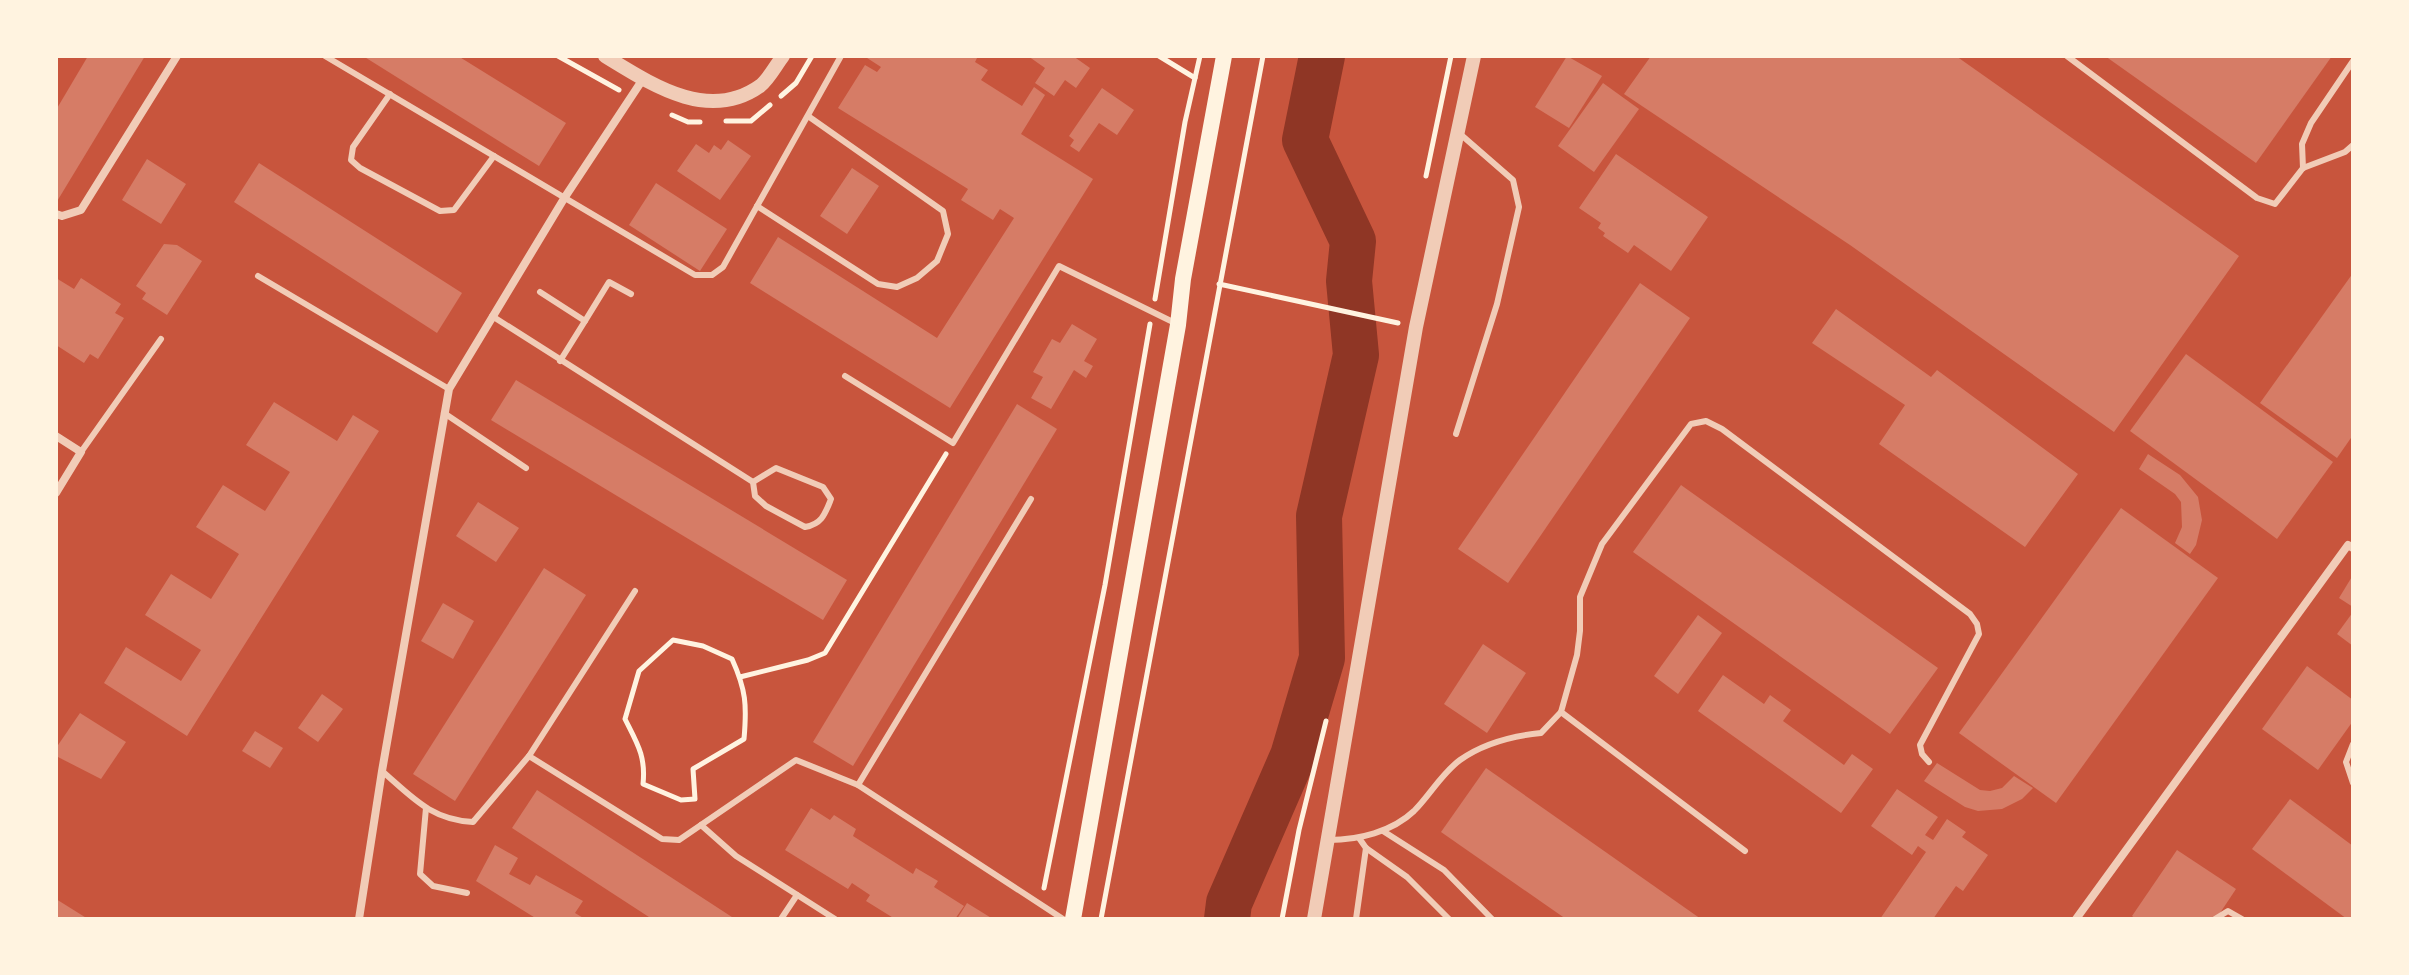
<svg xmlns="http://www.w3.org/2000/svg" width="2409" height="975" font-family="'Noto Sans',sans-serif">
<rect width="100%" height="100%" fill="#c8553d"/>
<g fill="none" stroke-linecap="round" stroke-linejoin="round">
<!-- river -->
<polyline stroke="#8f3625" stroke-width="46" points="1227,919 1229,903 1293,756 1322,658 1319,516 1356,355 1349,281 1353,241 1305,140 1322,56"/>
</g>
<!-- building -->
<g fill="#d67c66">
<polygon points="88,56 145,56 56,203 56,110"/>
<polygon points="363,56 458,56 566,123 539,166"/>
<polygon points="864,56 978,56 975,62 988,70 981,80 1022,106 1034,87 1045,95 1021,134 1093,179 950,408 750,283 778,237 937,338 1014,218 1000,209 993,220 961,200 968,189 838,108 865,65 877,72 881,67"/>
<polygon points="1028,56 1073,56 1090,68 1076,88 1065,80 1054,96 1035,83 1045,68"/>
<polygon points="1567,56 1602,76 1569,128 1535,107"/>
<polygon points="1651,56 1956,56 2239,256 2114,432 1850,245 1624,94"/>
<polygon points="2105,56 2332,56 2256,163"/>
<polygon points="1603,83 1639,109 1594,172 1558,146"/>
<polygon points="1102,88 1134,110 1117,135 1099,123 1079,152 1070,146 1074,140 1069,136"/>
<polygon points="728,140 751,156 720,200 677,171 696,144 709,153 714,145 721,150"/>
<polygon points="1616,154 1708,217 1671,271 1634,245 1628,253 1603,236 1605,233 1598,228 1601,223 1579,208"/>
<polygon points="147,159 186,184 161,224 122,200"/>
<polygon points="259,163 462,293 437,333 234,202"/>
<polygon points="852,168 879,186 847,234 820,216"/>
<polygon points="656,183 727,229 700,271 629,225"/>
<polygon points="164,244 177,245 202,261 167,315 142,299 146,293 136,286"/>
<polygon points="2353,273 2353,435 2337,458 2260,403"/>
<polygon points="56,278 74,289 81,278 121,304 115,313 124,318 98,359 90,354 84,363 56,345"/>
<polygon points="1640,283 1690,318 1508,583 1458,549"/>
<polygon points="1836,309 1931,377 1937,370 2078,474 2025,547 1879,444 1905,405 1812,343"/>
<polygon points="1072,324 1097,339 1084,361 1093,366 1086,378 1074,370 1051,409 1031,398 1043,377 1033,372 1052,339 1060,343"/>
<polygon points="2186,354 2333,462 2277,539 2130,431"/>
<polygon points="516,380 847,580 823,620 491,420"/>
<polygon points="274,402 337,441 353,415 379,431 187,736 104,683 126,647 181,681 201,650 145,615 171,574 211,599 239,554 196,527 223,485 265,511 290,472 246,445"/>
<polygon points="1017,404 1057,429 853,766 813,742"/>
<polygon points="2148,454 2180,475 2198,497 2202,520 2196,545 2190,554 2175,543 2182,527 2181,502 2175,494 2139,469"/>
<polygon points="1681,485 1938,668 1890,734 1633,552"/>
<polygon points="478,502 519,528 496,562 456,536"/>
<polygon points="2121,508 2218,578 2056,803 1959,733"/>
<polygon points="544,568 586,595 455,801 413,774"/>
<polygon points="2353,575 2353,607 2339,598"/>
<polygon points="443,603 474,621 453,659 421,641"/>
<polygon points="2353,612 2353,646 2337,634"/>
<polygon points="1698,615 1722,633 1678,694 1654,676"/>
<polygon points="1483,644 1526,673 1487,733 1444,704"/>
<polygon points="2307,666 2353,700 2353,721 2318,770 2262,729"/>
<polygon points="1723,675 1764,704 1770,695 1791,710 1783,721 1844,765 1852,754 1873,769 1841,813 1698,711"/>
<polygon points="322,694 343,709 318,742 298,728"/>
<polygon points="80,713 126,742 101,779 56,756 56,748"/>
<polygon points="255,731 283,748 270,768 242,751"/>
<polygon points="1937,763 1980,790 1990,791 2002,788 2014,776 2033,788 2022,799 2002,809 1978,811 1965,807 1924,781"/>
<polygon points="1486,768 1701,919 1566,919 1441,832"/>
<polygon points="1897,789 1938,817 1925,835 1933,840 1947,819 1966,832 1962,837 1988,855 1963,891 1956,886 1933,919 1880,919 1926,852 1918,846 1912,855 1871,826"/>
<polygon points="537,790 735,919 652,919 512,828"/>
<polygon points="2290,799 2353,846 2353,919 2347,919 2252,849"/>
<polygon points="811,808 830,820 834,815 856,829 853,836 913,874 916,868 938,881 934,887 964,906 955,919 895,919 866,901 870,895 852,883 848,889 785,850"/>
<polygon points="495,845 518,858 509,874 530,885 536,875 583,901 575,913 585,919 537,919 476,881"/>
<polygon points="2177,850 2236,889 2216,919 2136,919 2132,916"/>
<polygon points="56,899 88,919 56,919"/>
<polygon points="967,903 993,919 957,919"/>
</g>
<g fill="none" stroke-linecap="round" stroke-linejoin="round">
<!-- path -->
<g stroke="#fff3e0" stroke-width="5">
<polyline points="558,56 619,90"/>
<polyline points="1159,56 1195,78"/>
<polyline points="781,96 796,83 812,56"/>
<polyline points="672,115 688,122 700,122"/>
<polyline points="726,121 751,121 770,105"/>
<polyline points="1426,176 1451,56"/>
<polyline points="1219,284 1398,323"/>
<polyline points="1155,299 1185,122 1200,56"/>
<path d="M673,640L703,646L732,659C746,690 747,705 744,739L693,769L695,799L681,800L643,784C646,756 637,743 625,719L639,671Z"/>
<polyline points="740,677 808,660 825,653 946,454"/>
<polyline points="1044,888 1105,585 1150,324"/>
<polyline points="1101,919 1263,56"/>
<polyline points="1282,919 1299,830 1326,721"/>
</g>
<!-- service -->
<g stroke="#f1ccb7" stroke-width="6">
<polyline points="325,56 695,275 712,275 723,267 841,56"/>
<polyline points="2067,56 2257,198 2275,204 2303,168 2345,152 2353,145"/>
<polyline points="390,94 353,147 351,160 360,168 440,211 454,210 494,156"/>
<polyline points="2303,168 2302,144 2311,123 2353,61"/>
<polyline points="757,206 878,284 897,287 917,278 937,261 948,234 943,211 808,116"/>
<polyline points="258,276 449,389"/>
<polyline points="540,292 585,321 560,361"/>
<polyline points="492,316 753,482"/>
<polyline points="585,321 609,282 631,294"/>
<polyline points="845,376 953,443 1059,266 1175,323"/>
<polyline points="444,413 526,468"/>
<polyline points="1456,434 1497,304 1519,207 1513,180 1459,133"/>
<polyline points="81,452 161,339"/>
<path d="M776,468L823,487L831,499C825,514 822,524 805,527L766,506L755,496L753,482Z"/>
<polyline points="635,591 529,756 662,839 679,840 796,760 858,785 1063,919"/>
<polyline points="2353,744 2346,762 2353,783"/>
<path d="M382,771C412,797 431,820 473,822L529,756"/>
<polyline points="858,785 1031,499"/>
<polyline points="426,808 420,874 433,886 467,893"/>
<polyline points="701,825 736,856 835,919"/>
<polyline points="1383,831 1444,870 1492,919"/>
<polyline points="1359,838 1366,848 1407,877 1449,919"/>
<path d="M1329,840C1358,840 1392,832 1414,811C1430,795 1442,773 1460,760C1484,743 1512,736 1541,733L1561,712"/>
<polyline points="1745,851 1561,712 1577,655 1580,631 1580,597 1602,544 1691,424 1706,421 1722,429 1970,614 1977,624 1979,634 1920,745 1922,754 1929,762"/>
<polyline points="781,919 797,895"/>
<polyline points="1356,919 1366,848"/>
<polyline points="2215,919 2228,911 2242,919"/>
</g>
<!-- minor -->
<g stroke="#f1ccb7" stroke-width="8">
<polyline points="56,214 62,216 81,210 177,56"/>
<polyline points="56,436 81,452 56,493"/>
<polyline points="359,919 382,771 449,389 565,197 643,79"/>
<polyline points="2076,919 2348,545 2353,548"/>
</g>
<!-- tertiary -->
<g stroke="#f1ccb7" stroke-width="14">
<path d="M605,56C651,84 708,123 760,86C769,79 776,65 783,56"/>
<polyline points="1314,919 1416,327 1474,56"/>
</g>
<!-- secondary -->
<polyline stroke="#fff3e0" stroke-width="16" points="1073,919 1178,325 1183,279 1224,56"/>
</g>
<!-- border -->
<rect width="2409" height="975" fill="none" stroke="#fff3e0" stroke-width="116"/>
</svg>
